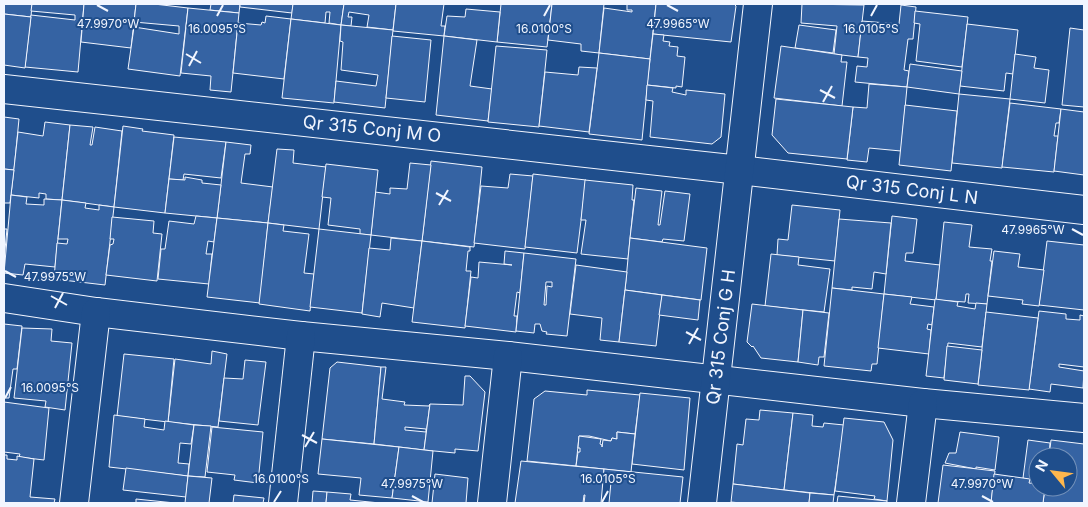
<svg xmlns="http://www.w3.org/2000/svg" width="1088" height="507" font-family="Inter,sans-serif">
<rect width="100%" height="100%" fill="#1f4e8c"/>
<!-- building -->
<g fill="#3563a3" stroke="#f2f6ff" fill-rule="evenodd">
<polygon points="4,4 32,4 31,17 4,14"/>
<polygon points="32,4 84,4 78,72 25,67 31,15 75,20 75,15 31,11"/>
<polygon points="84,4 136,4 131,48 81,42"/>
<polygon points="136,4 154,4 188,8 180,76 128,69 134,27 179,34 179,26 134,22"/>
<polygon points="211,4 240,4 239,13 210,10"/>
<polygon points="240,4 293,4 292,13 240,7"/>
<polygon points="293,4 344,4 341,25 329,23 330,12 326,12 325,23 291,19"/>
<polygon points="344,4 396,4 393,30 367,27 369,15 349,12 348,17 352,17 351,26 341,25"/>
<polygon points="396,4 444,4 441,26 445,26 444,36 393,31"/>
<polygon points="501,4 552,4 547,47 497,42"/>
<polygon points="552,4 604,4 599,53 581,51 581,44 548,40"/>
<polygon points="627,4 656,4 650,59 599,53 604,8 632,12 632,10 627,10"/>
<polygon points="656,4 734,4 736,6 731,42 653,34"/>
<polygon points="802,4 864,5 858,57 834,54 837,26 801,23"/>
<polygon points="901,5 916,7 913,39 908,39 904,70 909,71 907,87 855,82 857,66 867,67 868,58 858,57 862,21 899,24"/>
<polygon points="188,8 239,13 231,92 210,90 211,76 181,73"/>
<polygon points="466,9 500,12 497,42 444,36 447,16 465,17"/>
<polygon points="915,11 968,17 962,67 916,61 920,24 914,23"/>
<polygon points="4,14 31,17 25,68 4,65"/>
<polygon points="266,16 291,19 284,79 233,73 238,23 261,25 262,22 265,23"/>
<polygon points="291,19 341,25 334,103 282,98"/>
<polygon points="967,24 1018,30 1013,74 1006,73 1004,91 960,86"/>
<polygon points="341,25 393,30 385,108 334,102 336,81 376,86 378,75 341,70 343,42 340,41"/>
<polygon points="799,25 836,30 833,53 795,48"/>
<polygon points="1070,28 1084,30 1084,107 1062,105"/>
<polygon points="653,34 664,35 663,41 670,42 669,46 678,47 677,56 685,57 682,87 676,86 676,88 647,85"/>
<polygon points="392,36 431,40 425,102 386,98"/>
<polygon points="444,36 477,40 470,86 492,89 488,121 436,115"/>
<polygon points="496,46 547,50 539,127 488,122"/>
<polygon points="781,46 842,55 841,62 847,62 842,106 774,98"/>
<polygon points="599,53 650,59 642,140 589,134"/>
<polygon points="1015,54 1036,57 1034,68 1049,70 1045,103 1010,99"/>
<polygon points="910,64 962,71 959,94 907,87"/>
<polygon points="579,67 597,68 589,132 539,126 545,72 578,75"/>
<polygon points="869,84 907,87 901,151 869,148 867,162 847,160 853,107 867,108"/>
<polygon points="647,85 673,88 672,92 686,95 686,90 725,94 721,137 712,144 650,137 653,101 646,100"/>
<polygon points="959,94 1010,99 1002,168 952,163"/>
<polygon points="776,99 853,107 847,159 788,153 772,135"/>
<polygon points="1010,103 1061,109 1059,123 1056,123 1054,136 1058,136 1054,172 1002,167"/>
<polygon points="905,105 957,111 951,171 899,165"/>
<polygon points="1061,109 1084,112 1084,175 1054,171"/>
<polygon points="4,117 19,119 14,170 4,169"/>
<polygon points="45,122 70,125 62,200 46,199 46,194 39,193 39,198 11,195 18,132 43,136"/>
<polygon points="70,125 93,127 90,145 92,145 95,127 122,131 114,207 62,200"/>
<polygon points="123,126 143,129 142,131 174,135 165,213 114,207"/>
<polygon points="174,137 226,142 221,178 184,174 183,180 169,179"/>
<polygon points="226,142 251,145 250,154 245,154 241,183 273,187 268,223 217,218"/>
<polygon points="277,149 294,150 293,163 326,167 319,229 268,223"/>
<polygon points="431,161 482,167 474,247 422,241"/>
<polygon points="410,163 431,165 422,241 371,235 375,192 390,194 390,188 407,189"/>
<polygon points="326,164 378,170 371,235 360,234 360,229 328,225 331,198 322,197"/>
<polygon points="4,169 14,170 10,203 4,203"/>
<polygon points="510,174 533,176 525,249 474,243 481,186 508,188"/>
<polygon points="533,174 586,180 577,253 525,247"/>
<polygon points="185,177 202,180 202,183 221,185 217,218 165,213 169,179 185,180"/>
<polygon points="585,180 633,185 632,200 634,200 628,259 581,254 586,220 581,220"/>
<polygon points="636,188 662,191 658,225 660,225 665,191 690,194 684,241 663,239 662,242 630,238"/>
<polygon points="11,195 27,197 26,204 44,205 44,199 62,200 55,267 25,264 23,275 4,273"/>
<polygon points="62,200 86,203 85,208 99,210 99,205 114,207 105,285 54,279 57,243 67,244 68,239 58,239"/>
<polygon points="792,205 840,210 835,261 777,255 778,239 788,240"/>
<polygon points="196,216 217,218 214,242 208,241 206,254 212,254 209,284 158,279 161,249 165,249 169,221 194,224"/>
<polygon points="892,216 917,219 913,253 906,253 905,261 940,265 936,300 884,294"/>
<polygon points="112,217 154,221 153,233 162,234 157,281 106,275 110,245 113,244 114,239 110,239"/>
<polygon points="217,218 268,223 260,303 207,297"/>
<polygon points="839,219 891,223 886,274 874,272 872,289 852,287 852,290 832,288"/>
<polygon points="944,222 972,225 969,247 992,249 990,261 992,261 987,304 968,303 969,294 966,294 965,302 936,300"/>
<polygon points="268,223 284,225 283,231 309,234 304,273 314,274 310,311 259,304"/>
<polygon points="4,229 7,229 4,260"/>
<polygon points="319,229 371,235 362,313 310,307"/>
<polygon points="391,238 422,241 414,308 382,303 380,317 362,314 369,248 390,250"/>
<polygon points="630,238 707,248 701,300 625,290"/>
<polygon points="422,241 470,247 470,251 468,251 466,271 471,271 465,328 412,322"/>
<polygon points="1047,241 1084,245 1084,310 1039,305"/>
<polygon points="505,251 524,253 520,293 517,292 514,316 517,316 516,332 465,326 471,277 478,278 479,262 512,265 504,264"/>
<polygon points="994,251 1020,254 1018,267 1044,270 1039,306 1022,304 1023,300 988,296"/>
<path d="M524,253L576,259L567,336L546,334L547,332L542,331L540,324H535L534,333L516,331ZM546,282H552V287L547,286L546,305H544Z"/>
<polygon points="771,254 799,257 798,265 830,269 824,312 765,306"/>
<polygon points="576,265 627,272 619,342 600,340 602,318 570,314"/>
<polygon points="832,288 884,294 877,364 872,364 871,371 824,366"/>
<polygon points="625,290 662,295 656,346 619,342"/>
<polygon points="884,294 912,297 910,304 934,307 932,325 928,324 927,329 931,330 929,354 878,348"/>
<polygon points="662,295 700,300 698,320 659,315"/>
<polygon points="935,299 958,302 957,306 975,309 976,303 987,304 982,347 948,343 944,378 926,376"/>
<polygon points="752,304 803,310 798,362 761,358 753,346 752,347 747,342"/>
<polygon points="803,310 829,313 824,357 819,357 818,365 798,362"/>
<polygon points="1039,311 1066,314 1066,319 1080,320 1080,315 1084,316 1084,367 1059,364 1059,367 1084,371 1083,388 1051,384 1050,392 1029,389"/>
<polygon points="986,312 1038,318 1029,390 978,385"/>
<polygon points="4,324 22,326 17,369 13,369 9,398 4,398"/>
<polygon points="22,328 52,329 51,341 72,343 65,410 45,407 46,401 14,398"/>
<polygon points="947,346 982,350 978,384 944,380"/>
<polygon points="212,351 227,354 218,427 168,422 175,359 211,364"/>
<polygon points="124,354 174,359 168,422 117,416"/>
<polygon points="245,360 266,362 258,425 219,421 224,378 243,379"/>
<polygon points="337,362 381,367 374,444 322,439 330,368"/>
<path d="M381,367H386L382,399L405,402L404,405L429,406L430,404L424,450L374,444ZM405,427L426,429V432L405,430Z"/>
<polygon points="465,376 470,376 485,392 478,451 455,449 455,453 424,450 430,404 463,405"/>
<polygon points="587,390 640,395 635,434 617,432 617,439 612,438 611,441 589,436 579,436 576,466 527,461 534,399 545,391 587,395"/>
<polygon points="640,393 690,398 684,470 632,464"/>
<polygon points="4,402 49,408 44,460 19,457 20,454 4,452"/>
<polygon points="760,410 793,413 784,490 733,484 737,444 743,445 746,419 759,420"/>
<polygon points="793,413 813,415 812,426 823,427 824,423 844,425 834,495 784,490"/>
<polygon points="114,415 145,419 144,427 164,430 165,421 194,425 191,444 180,443 178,463 189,464 188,476 109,467"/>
<polygon points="844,418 884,422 893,440 887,501 874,499 875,496 835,491"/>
<polygon points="194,425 211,426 205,477 188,476"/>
<polygon points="212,427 263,432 258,483 234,480 235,475 207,472"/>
<polygon points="617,432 635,434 631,472 576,466 578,452 580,452 580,448 578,448 579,436 601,439 600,444 602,445 602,447 603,440 611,441 612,438 617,439"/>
<polygon points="960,432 999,437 995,470 976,467 976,469 945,463 949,453 956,453"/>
<polygon points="322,439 399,447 392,498 359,495 361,478 318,474"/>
<polygon points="1028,440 1050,443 1049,457 1038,457 1038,482 1023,478"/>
<polygon points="1051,440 1084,444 1084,503 1043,503 1045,487 1068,487 1068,457 1049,457"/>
<polygon points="399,447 433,451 428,502 392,498"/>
<polygon points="4,455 7,455 7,459 17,460 17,456 34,459 30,497 55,499 54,503 4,503"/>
<polygon points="521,461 604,469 601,503 584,503 585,495 584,495 583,503 515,503"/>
<polygon points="943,465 995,471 991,503 938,503"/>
<polygon points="126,468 188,476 186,497 123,490"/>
<polygon points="604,469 683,477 680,503 601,503 609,503 611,482 603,481"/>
<polygon points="435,474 468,478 466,503 432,503"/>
<polygon points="994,474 1030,479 1029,483 1038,484 1038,487 1045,487 1043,503 991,503"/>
<polygon points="188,476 212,478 209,503 185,503"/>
<polygon points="733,484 810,493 809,503 741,503 731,502"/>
<polygon points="313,491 327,492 326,503 312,503"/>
<polygon points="327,492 351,494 350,500 380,503 326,503"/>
<polygon points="810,493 834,495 833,503 809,503"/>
<polygon points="234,495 264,498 263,503 233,503"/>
<polygon points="838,496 887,501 887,503 837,503"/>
<polygon points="136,499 175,503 136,503"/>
</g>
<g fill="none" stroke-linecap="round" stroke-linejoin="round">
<defs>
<g id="minor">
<polyline points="4,89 740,170 1084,210"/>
<polyline points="4,298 96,312 301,336 508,356 923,403 1084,418"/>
<polyline points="74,503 96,312"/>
<polyline points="283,503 301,336"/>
<polyline points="492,503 508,356"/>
<polyline points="702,503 758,4"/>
<polyline points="911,503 923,403"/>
</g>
</defs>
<!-- minor casing -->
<use href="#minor" stroke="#f2f6ff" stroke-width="30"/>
<!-- minor -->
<use href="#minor" stroke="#1f4e8c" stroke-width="28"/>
</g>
<!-- ticks -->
<path fill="none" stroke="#f2f6ff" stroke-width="2" d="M97,5L108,11M667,5L678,11M217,16L223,5M544,16L550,5M871,16L877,5M186,54L201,63M189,66L197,51M820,90L835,98M823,102L832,86M436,193L451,201M439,205L448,190M1072,229L1083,235M5,271L16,277M51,296L67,305M55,308L63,293M686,332L701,340M689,344L698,328M5,398L11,387M302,435L317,443M305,447L314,432M412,496L423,502M982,496L993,502M274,502L281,491M602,502L608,491"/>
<g text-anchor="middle" stroke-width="4" stroke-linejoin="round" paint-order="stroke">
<!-- street labels -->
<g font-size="18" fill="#f2f6ff" stroke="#1f4e8c">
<text transform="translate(372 129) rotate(6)" y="6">Qr 315 Conj M O</text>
<text transform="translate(912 190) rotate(7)" y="6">Qr 315 Conj L N</text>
<text transform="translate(721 337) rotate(-83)" y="6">Qr 315 Conj G H</text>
</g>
</g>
<g font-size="12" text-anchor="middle" fill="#f2f6ff" stroke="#1f4e8c" stroke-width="4" stroke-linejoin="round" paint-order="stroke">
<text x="108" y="28">47.9970°W</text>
<text x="678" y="28">47.9965°W</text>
<text x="217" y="33">16.0095°S</text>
<text x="544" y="33">16.0100°S</text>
<text x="871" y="33">16.0105°S</text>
<text x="1033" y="234">47.9965°W</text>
<text x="55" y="281">47.9975°W</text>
<text x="50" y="392">16.0095°S</text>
<text x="281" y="483">16.0100°S</text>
<text x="608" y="483">16.0105°S</text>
<text x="412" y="488">47.9975°W</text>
<text x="982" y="488">47.9970°W</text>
</g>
<!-- border -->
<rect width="1088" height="507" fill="none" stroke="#f2f6ff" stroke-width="10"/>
<!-- north arrow -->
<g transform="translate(1053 472) rotate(299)"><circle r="24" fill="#1f4e8c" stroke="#7391ba"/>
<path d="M0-4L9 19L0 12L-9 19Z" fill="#ffb74d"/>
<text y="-8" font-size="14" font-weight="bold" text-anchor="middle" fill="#f2f6ff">N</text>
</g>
</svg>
